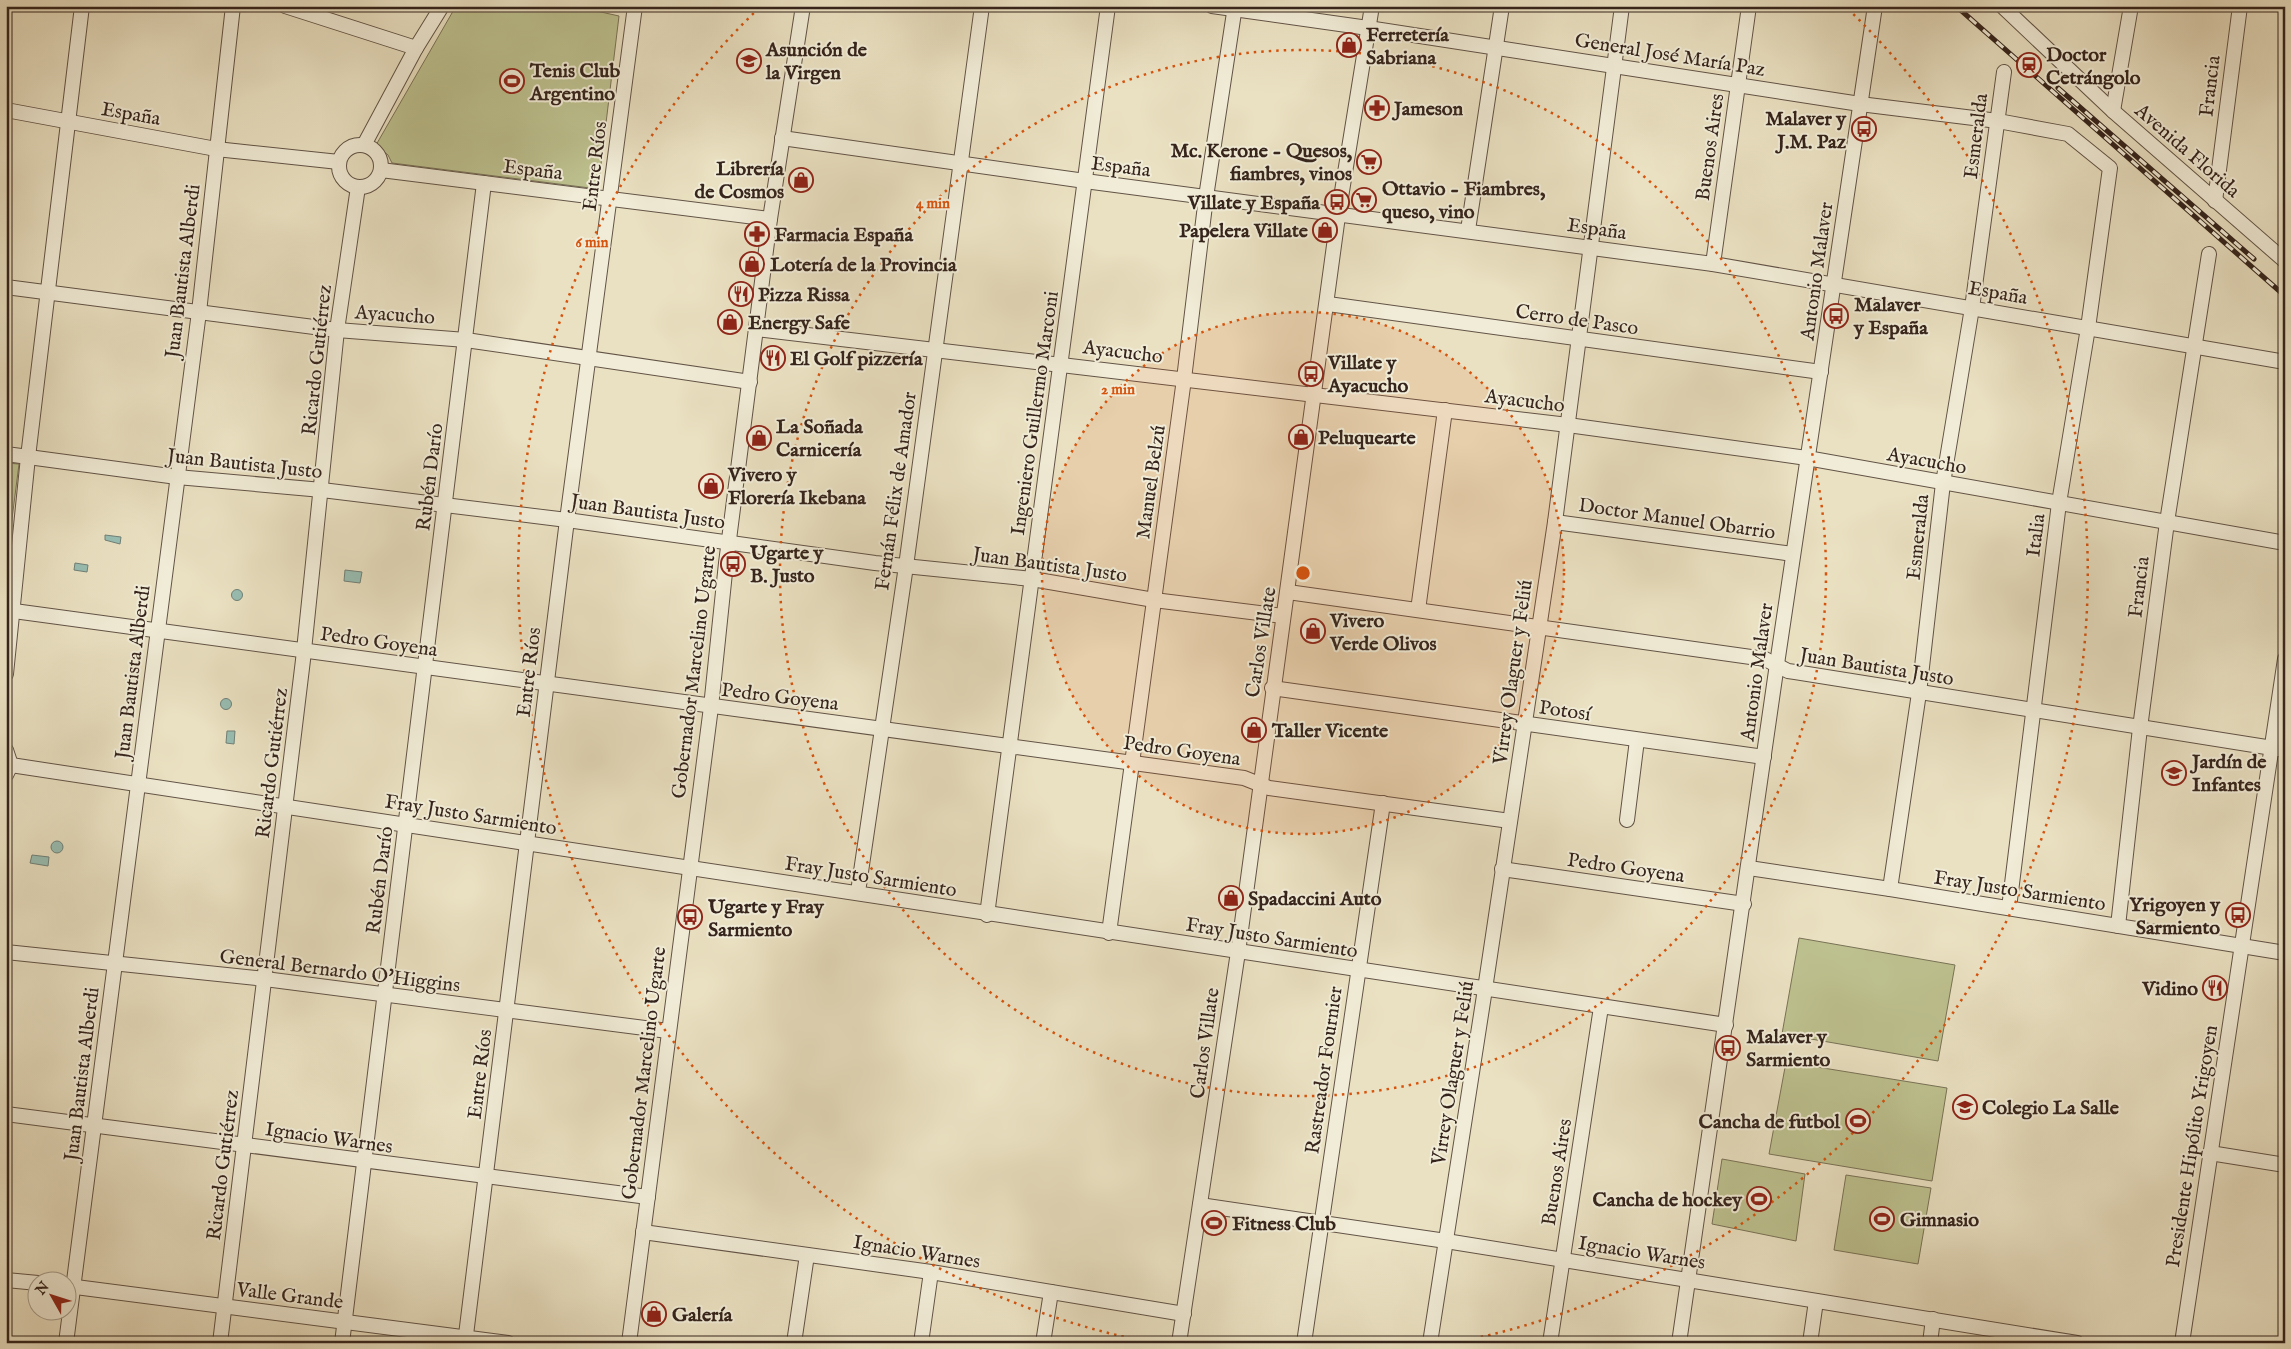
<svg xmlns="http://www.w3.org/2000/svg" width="2291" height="1349" font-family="'IM FELL English',serif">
<rect width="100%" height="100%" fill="#eae1c2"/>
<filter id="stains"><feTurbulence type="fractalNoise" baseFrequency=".004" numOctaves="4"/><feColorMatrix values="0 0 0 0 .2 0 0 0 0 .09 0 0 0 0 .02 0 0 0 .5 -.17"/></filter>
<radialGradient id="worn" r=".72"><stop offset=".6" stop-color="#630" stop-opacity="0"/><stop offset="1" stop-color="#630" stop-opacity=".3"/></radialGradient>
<!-- green -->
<g fill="#bdc18f" stroke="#797256">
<polygon points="456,6 574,6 619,16 598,189 392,163 388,155 376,145"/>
<polygon points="6,463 19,464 6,566"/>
<polygon points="1799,938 1955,965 1938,1061 1782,1034"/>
<polygon points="1786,1062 1947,1088 1932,1181 1769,1154"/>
<polygon points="1722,1159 1805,1174 1796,1241 1712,1224"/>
<polygon points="1846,1175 1931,1188 1918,1264 1834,1250"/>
</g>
<!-- water -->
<g fill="#98beb3" stroke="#708077">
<polygon points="105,535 121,537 120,544 105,540"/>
<polygon points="75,563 88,565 87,572 74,570"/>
<polygon points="345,570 362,572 360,583 344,581"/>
<circle cx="237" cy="595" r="5.5"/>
<circle cx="226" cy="704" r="5.5"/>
<polygon points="227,731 235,731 234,744 226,743"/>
<circle cx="57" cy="847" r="6"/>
<polygon points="32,855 49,857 48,866 30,863"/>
</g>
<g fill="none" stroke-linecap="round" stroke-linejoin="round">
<defs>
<g id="minor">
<polyline points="285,6 416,48"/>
<polyline points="1212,6 1368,28 1860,104 1998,121 2068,134 2110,168 2088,328 2059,503 2009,908"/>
<polyline points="2002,6 2113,111 2285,261"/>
<polyline points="6,110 216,149 339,162"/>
<polyline points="2113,111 2131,6"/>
<polyline points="782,138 1085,181 1713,264 2285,362"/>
<circle cx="360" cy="166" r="21"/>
<polyline points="364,145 416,48 442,6"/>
<polyline points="381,170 770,219"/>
<polyline points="2215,201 2240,6"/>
<polyline points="1468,230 1502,6"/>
<polyline points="1713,264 1749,6"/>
<polyline points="6,287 337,330 466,340 750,382"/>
<polyline points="1328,304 1821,372"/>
<polyline points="757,329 1568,425 1807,458 2285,543"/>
<polyline points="6,454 177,477 322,490 567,520 875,563 1032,579 1154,600 1283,616"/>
<polyline points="1555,522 1793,554"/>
<polyline points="1288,592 1765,659 1788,671 1795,672 2285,750"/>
<polyline points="1418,610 1445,410"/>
<polyline points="14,611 1244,778 1269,788 1510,821"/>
<polyline points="6,674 28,457 82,6"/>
<polyline points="1272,688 1764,757"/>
<polyline points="6,750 11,765 6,775"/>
<polyline points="11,765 1726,1025"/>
<polyline points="1627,820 1637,740"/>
<polyline points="1749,868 1890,889 2285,953"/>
<polyline points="1502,869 1744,904"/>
<polyline points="1890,889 1919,693 1943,483 1972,308 2004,72"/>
<polyline points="858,892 906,566 982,6"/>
<polyline points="987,915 1108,6"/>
<polyline points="2118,926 2140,728 2167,522 2209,254"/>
<polyline points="1109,933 1184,379 1206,197 1235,6"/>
<polyline points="6,952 265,979 668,1031"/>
<polyline points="6,1114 648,1197"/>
<polyline points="2210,1153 2285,1165"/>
<polyline points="1200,1205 1446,1241 2077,1343"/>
<polyline points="643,1232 931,1272 1184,1314"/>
<polyline points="6,1280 38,1283"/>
<polyline points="68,1286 508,1343"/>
<polyline points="66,1343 199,312 233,6"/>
<polyline points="220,1343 303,660 337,330 358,187"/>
<polyline points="342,1343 484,183"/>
<polyline points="465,1343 567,520 635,6"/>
<polyline points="629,1343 711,707 726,563 770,219 803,6"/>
<polyline points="794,1343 807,1255"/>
<polyline points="921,1343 931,1272"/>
<polyline points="1043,1343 1051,1292"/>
<polyline points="1179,1343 1238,952 1338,216 1372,6"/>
<polyline points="1304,1343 1383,803"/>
<polyline points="1430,1343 1485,989 1555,522 1622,6"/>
<polyline points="1550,1343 1601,1007"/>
<polyline points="1679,1343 1777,664 1875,6"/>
<polyline points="1810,1343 1816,1301"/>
<polyline points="1930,1343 1933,1319"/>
<polyline points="2182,1343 2285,659"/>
</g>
</defs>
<!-- minor casing -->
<use href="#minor" stroke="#625346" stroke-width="16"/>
<!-- minor -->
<use href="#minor" stroke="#f1ecd7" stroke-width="14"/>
<defs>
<g id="rail">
<polyline points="1956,6 2285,296"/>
<polyline points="2058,88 2254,259"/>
</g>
</defs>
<!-- rail casing -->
<use href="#rail" stroke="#35241c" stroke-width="5"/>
<!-- rail -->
<use href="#rail" stroke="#f1ecd7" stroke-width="3" stroke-dasharray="9" stroke-linecap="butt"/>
</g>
<!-- distance rings -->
<circle cx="1303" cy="573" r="261" fill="#d6540e" fill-opacity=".12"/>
<g fill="none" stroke="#d6540e" stroke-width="2.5" stroke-dasharray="2.5 5">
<circle cx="1303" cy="573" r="261"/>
<circle cx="1303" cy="573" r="523"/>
<path d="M1153 1343A784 784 0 0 1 758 9M1848 9A784 784 0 0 1 1453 1343"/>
</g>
<!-- icons -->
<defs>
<symbol id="shop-ring" viewBox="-11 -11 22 22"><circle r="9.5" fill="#f1ecd7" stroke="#8f2418" stroke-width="1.5"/><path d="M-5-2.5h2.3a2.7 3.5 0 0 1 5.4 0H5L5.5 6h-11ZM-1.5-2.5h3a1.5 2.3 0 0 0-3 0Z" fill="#8f2418"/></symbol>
<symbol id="school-ring" viewBox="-11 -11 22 22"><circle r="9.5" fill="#f1ecd7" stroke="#8f2418" stroke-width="1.5"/><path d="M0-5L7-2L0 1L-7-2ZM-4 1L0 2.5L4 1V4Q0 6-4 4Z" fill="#8f2418"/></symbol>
<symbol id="station-ring" viewBox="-11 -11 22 22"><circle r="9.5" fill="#f1ecd7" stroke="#8f2418" stroke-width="1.5"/><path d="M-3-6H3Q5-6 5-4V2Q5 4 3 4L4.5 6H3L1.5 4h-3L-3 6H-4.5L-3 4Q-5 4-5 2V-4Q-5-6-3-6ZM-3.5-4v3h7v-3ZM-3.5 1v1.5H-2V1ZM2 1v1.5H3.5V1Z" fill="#8f2418"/></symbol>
<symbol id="stadium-ring" viewBox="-11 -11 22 22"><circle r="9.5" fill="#f1ecd7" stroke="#8f2418" stroke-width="1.5"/><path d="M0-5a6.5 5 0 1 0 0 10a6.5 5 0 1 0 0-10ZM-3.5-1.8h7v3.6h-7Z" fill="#8f2418"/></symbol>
<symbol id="pharmacy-ring" viewBox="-11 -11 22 22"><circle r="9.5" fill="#f1ecd7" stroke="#8f2418" stroke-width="1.5"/><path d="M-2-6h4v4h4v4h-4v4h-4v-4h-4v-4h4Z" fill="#8f2418"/></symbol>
<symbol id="bus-ring" viewBox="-11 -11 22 22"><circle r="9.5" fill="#f1ecd7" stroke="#8f2418" stroke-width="1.5"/><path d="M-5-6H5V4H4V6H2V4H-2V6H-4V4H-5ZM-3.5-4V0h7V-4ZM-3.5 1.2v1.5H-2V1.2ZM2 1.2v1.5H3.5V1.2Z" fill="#8f2418"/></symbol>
<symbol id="supermarket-ring" viewBox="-11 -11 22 22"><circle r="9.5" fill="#f1ecd7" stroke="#8f2418" stroke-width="1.5"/><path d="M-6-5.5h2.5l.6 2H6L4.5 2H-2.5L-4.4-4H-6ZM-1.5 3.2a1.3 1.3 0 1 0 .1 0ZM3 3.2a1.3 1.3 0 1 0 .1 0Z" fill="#8f2418"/></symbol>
<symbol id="restaurant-ring" viewBox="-11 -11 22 22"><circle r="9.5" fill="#f1ecd7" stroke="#8f2418" stroke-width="1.5"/><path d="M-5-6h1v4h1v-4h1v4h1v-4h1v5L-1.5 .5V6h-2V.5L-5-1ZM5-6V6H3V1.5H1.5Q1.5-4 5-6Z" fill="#8f2418"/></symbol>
</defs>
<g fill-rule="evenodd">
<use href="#shop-ring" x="1335" y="31" width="28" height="28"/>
<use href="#school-ring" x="735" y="47" width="28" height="28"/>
<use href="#station-ring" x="2015" y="51" width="28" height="28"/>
<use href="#stadium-ring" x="498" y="67" width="28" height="28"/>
<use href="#pharmacy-ring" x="1363" y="94" width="28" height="28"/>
<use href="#bus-ring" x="1850" y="115" width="28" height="28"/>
<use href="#supermarket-ring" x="1355" y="148" width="28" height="28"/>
<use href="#shop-ring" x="787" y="166" width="28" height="28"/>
<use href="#supermarket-ring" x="1350" y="186" width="28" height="28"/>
<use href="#bus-ring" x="1323" y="188" width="28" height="28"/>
<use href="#shop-ring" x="1311" y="216" width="28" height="28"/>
<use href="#pharmacy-ring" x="743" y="220" width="28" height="28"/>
<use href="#shop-ring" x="738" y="250" width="28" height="28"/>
<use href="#restaurant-ring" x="727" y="280" width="28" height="28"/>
<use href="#bus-ring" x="1822" y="302" width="28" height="28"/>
<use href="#shop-ring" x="716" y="308" width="28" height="28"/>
<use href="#restaurant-ring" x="759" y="344" width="28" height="28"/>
<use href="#bus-ring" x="1297" y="360" width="28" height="28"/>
<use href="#shop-ring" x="1287" y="423" width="28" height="28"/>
<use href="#shop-ring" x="745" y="424" width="28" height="28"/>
<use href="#shop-ring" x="697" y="472" width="28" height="28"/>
<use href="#bus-ring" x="719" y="550" width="28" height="28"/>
<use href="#shop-ring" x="1299" y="617" width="28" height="28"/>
<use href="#shop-ring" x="1240" y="716" width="28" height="28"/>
<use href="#school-ring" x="2160" y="759" width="28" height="28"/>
<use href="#shop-ring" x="1217" y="884" width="28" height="28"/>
<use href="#bus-ring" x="2224" y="901" width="28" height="28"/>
<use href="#bus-ring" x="676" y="903" width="28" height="28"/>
<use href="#restaurant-ring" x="2201" y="974" width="28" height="28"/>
<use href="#bus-ring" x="1714" y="1034" width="28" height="28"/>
<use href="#school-ring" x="1951" y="1093" width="28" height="28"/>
<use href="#stadium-ring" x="1844" y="1107" width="28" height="28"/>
<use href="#stadium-ring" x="1745" y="1185" width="28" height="28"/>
<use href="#stadium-ring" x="1868" y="1205" width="28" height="28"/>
<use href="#stadium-ring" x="1200" y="1209" width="28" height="28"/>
<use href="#shop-ring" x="640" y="1300" width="28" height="28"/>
</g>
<g text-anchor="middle" stroke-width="4" stroke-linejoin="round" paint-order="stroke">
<!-- poi labels -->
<g font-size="20" font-weight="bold" fill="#35241c" stroke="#f1ecd7" text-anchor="start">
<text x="1366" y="41">Ferretería<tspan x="1366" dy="23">Sabriana</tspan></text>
<text x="766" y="56">Asunción de<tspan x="766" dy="23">la Virgen</tspan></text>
<text x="2046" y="61">Doctor<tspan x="2046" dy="23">Cetrángolo</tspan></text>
<text x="530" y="77">Tenis Club<tspan x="530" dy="23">Argentino</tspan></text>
<text x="1394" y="115">Jameson</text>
<text x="1846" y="125" text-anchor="end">Malaver y<tspan x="1846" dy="23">J.M. Paz</tspan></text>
<text x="1352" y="157" text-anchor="end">Mc. Kerone - Quesos,<tspan x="1352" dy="23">fiambres, vinos</tspan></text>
<text x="784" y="175" text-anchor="end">Librería<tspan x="784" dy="23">de Cosmos</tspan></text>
<text x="1382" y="195">Ottavio - Fiambres,<tspan x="1382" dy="23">queso, vino</tspan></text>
<text x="1320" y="209" text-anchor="end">Villate y España</text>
<text x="1308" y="237" text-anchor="end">Papelera Villate</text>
<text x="774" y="241">Farmacia España</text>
<text x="770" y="271">Lotería de la Provincia</text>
<text x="758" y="301">Pizza Rissa</text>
<text x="1854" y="311">Malaver<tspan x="1854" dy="23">y España</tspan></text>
<text x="748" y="329">Energy Safe</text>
<text x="790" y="365">El Golf pizzería</text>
<text x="1328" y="369">Villate y<tspan x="1328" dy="23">Ayacucho</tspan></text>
<text x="776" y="433">La Soñada<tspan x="776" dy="23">Carnicería</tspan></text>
<text x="1318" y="444">Peluquearte</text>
<text x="728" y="481">Vivero y<tspan x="728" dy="23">Florería Ikebana</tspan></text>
<text x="750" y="559">Ugarte y<tspan x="750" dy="23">B. Justo</tspan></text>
<text x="1330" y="627">Vivero<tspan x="1330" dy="23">Verde Olivos</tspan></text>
<text x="1272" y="737">Taller Vicente</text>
<text x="2192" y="768">Jardín de<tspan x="2192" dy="23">Infantes</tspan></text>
<text x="1248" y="905">Spadaccini Auto</text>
<text x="2220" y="911" text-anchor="end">Yrigoyen y<tspan x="2220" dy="23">Sarmiento</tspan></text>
<text x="708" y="913">Ugarte y Fray<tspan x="708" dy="23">Sarmiento</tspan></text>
<text x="2198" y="995" text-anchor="end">Vidino</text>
<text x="1746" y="1043">Malaver y<tspan x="1746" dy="23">Sarmiento</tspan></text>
<text x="1982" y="1114">Colegio La Salle</text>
<text x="1840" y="1128" text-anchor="end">Cancha de futbol</text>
<text x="1742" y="1206" text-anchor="end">Cancha de hockey</text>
<text x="1900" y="1226">Gimnasio</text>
<text x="1232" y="1230">Fitness Club</text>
<text x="672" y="1321">Galería</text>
</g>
<!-- street labels -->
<g font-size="20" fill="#35241c" stroke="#f1ecd7">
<text transform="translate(1670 54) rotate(9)" y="7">General José María Paz</text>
<text transform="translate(2209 86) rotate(-83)" y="7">Francia</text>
<text transform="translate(131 113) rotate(10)" y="7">España</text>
<text transform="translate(1975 136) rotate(-83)" y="7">Esmeralda</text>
<text transform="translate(1709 147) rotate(-82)" y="7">Buenos Aires</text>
<text transform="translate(2188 150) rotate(41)" y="7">Avenida Florida</text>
<text transform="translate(594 166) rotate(-83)" y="7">Entre Ríos</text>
<text transform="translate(1121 166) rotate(7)" y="7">España</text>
<text transform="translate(533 169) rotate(7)" y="7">España</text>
<text transform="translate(1597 228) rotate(8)" y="7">España</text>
<text transform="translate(182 271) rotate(-83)" y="7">Juan Bautista Alberdi</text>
<text transform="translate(1816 271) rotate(-82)" y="7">Antonio Malaver</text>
<text transform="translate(1998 292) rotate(10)" y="7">España</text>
<text transform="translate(395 314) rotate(4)" y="7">Ayacucho</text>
<text transform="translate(1577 319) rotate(8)" y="7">Cerro de Pasco</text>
<text transform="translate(1123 351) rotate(7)" y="7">Ayacucho</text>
<text transform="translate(316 360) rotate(-84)" y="7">Ricardo Gutiérrez</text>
<text transform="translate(1525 400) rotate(7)" y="7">Ayacucho</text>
<text transform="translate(1034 413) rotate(-82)" y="7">Ingeniero Guillermo Marconi</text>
<text transform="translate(1927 460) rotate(10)" y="7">Ayacucho</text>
<text transform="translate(245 463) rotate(6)" y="7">Juan Bautista Justo</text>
<text transform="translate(429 477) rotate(-83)" y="7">Rubén Darío</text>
<text transform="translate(1150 482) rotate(-82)" y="7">Manuel Belzú</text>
<text transform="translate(895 491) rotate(-82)" y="7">Fernán Félix de Amador</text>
<text transform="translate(648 511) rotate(8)" y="7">Juan Bautista Justo</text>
<text transform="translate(1677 518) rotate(8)" y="7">Doctor Manuel Obarrio</text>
<text transform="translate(2035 535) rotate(-83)" y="7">Italia</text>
<text transform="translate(1917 537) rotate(-84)" y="7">Esmeralda</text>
<text transform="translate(1050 564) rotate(8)" y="7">Juan Bautista Justo</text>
<text transform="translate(2138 587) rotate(-83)" y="7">Francia</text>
<text transform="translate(379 641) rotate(8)" y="7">Pedro Goyena</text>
<text transform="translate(1260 642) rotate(-81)" y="7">Carlos Villate</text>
<text transform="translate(1877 666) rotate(9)" y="7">Juan Bautista Justo</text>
<text transform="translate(132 672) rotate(-83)" y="7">Juan Bautista Alberdi</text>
<text transform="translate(528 672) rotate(-83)" y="7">Entre Ríos</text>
<text transform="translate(693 672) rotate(-83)" y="7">Gobernador Marcelino Ugarte</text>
<text transform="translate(1512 672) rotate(-82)" y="7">Virrey Olaguer y Feliú</text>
<text transform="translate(1756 672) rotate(-82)" y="7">Antonio Malaver</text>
<text transform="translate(780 696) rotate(7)" y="7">Pedro Goyena</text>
<text transform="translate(1565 710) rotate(8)" y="7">Potosí</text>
<text transform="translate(1182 750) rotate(8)" y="7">Pedro Goyena</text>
<text transform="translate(271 763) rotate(-83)" y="7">Ricardo Gutiérrez</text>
<text transform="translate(471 814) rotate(9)" y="7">Fray Justo Sarmiento</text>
<text transform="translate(1626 867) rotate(8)" y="7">Pedro Goyena</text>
<text transform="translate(871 876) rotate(9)" y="7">Fray Justo Sarmiento</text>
<text transform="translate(379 880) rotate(-83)" y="7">Rubén Darío</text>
<text transform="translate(2020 890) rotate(9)" y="7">Fray Justo Sarmiento</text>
<text transform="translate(1272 937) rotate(9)" y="7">Fray Justo Sarmiento</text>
<text transform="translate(340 970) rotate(7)" y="7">General Bernardo O'Higgins</text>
<text transform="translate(1204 1043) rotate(-82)" y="7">Carlos Villate</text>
<text transform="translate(1323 1070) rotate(-82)" y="7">Rastreador Fournier</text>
<text transform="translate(643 1073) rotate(-83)" y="7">Gobernador Marcelino Ugarte</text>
<text transform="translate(1452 1073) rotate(-81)" y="7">Virrey Olaguer y Feliú</text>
<text transform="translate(81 1074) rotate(-83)" y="7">Juan Bautista Alberdi</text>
<text transform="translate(479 1074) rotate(-83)" y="7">Entre Ríos</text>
<text transform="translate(329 1137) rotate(8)" y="7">Ignacio Warnes</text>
<text transform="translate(2191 1146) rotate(-81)" y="7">Presidente Hipólito Yrigoyen</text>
<text transform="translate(222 1165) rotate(-83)" y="7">Ricardo Gutiérrez</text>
<text transform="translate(1556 1172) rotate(-81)" y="7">Buenos Aires</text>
<text transform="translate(917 1251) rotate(9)" y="7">Ignacio Warnes</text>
<text transform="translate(1642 1252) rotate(9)" y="7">Ignacio Warnes</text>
<text transform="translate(290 1295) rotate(7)" y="7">Valle Grande</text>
</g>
</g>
<circle cx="1303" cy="573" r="8" fill="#d6540e" stroke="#f1ecd7" stroke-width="2.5"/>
<g font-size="15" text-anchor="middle" font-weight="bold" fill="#d6540e" stroke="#f1ecd7" stroke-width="4" stroke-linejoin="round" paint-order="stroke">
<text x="933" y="208">4 min</text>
<text x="592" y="247">6 min</text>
<text x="1118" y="394">2 min</text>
</g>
<!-- margin -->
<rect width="2291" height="1349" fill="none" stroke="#eae1c2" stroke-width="25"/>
<rect x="8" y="8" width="2276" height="1334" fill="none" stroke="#35241c" stroke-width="2.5"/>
<rect x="12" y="12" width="2266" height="1324" fill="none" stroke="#35241c"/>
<!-- north arrow -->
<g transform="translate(52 1296) rotate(309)"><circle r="24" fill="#f1ecd7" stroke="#a69c8c"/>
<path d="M0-4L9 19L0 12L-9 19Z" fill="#8f2418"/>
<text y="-8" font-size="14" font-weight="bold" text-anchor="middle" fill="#35241c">N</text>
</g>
<rect width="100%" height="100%" filter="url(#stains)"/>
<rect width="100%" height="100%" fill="url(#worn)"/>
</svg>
